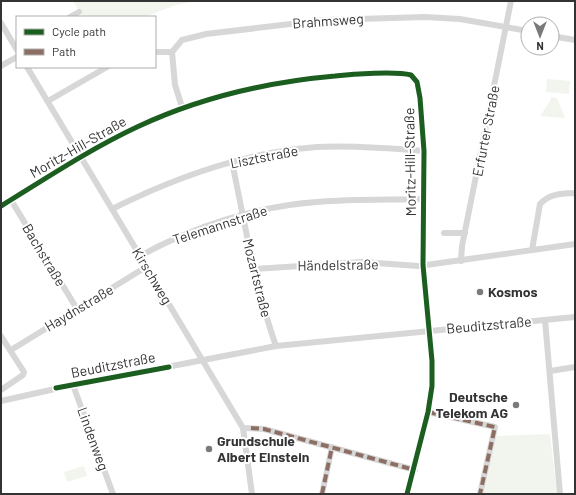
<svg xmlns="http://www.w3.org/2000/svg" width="576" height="495" font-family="Barlow,sans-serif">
<rect width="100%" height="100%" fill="#fff"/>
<!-- green -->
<g fill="#f1f5ed">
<polygon points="73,1 194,1 173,6 145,17 83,17"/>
<polygon points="547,79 570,81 569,94 546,92"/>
<polygon points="551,97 557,98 565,118 540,116 551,100"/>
<polygon points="550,434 557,494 482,494 496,436"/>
<polygon points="84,466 87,476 67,482 64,472"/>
</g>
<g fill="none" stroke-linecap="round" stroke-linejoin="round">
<!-- minor -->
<g stroke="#d7d7d7" stroke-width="6">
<polyline points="70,17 79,12"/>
<polyline points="1,23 17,50"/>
<polyline points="552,36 575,40"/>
<polyline points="155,52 172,52 182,40 206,34 325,20 425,17 460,19 528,31"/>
<polyline points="172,52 175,85 182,107"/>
<polyline points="1,66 17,57"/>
<polyline points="27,67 243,428 252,494"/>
<polyline points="48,101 107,67"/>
<path d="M232,162C245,224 255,287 276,346"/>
<polyline points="11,200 77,309"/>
<path d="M1,206C45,179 90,149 137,127C199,98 267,82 335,76C353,74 396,71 411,75L417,82L420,98L424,151L423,265L432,361V386L428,412L407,494"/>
<path d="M112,209C176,177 245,152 317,147C352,145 389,148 424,151"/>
<polyline points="444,233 465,233"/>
<path d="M532,250L540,204C550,193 562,194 575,193"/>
<path d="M140,256C192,227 257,206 317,202C352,199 388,200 423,199"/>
<polyline points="461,261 462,246 511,1"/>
<polyline points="253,269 362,262 419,266 575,244"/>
<polyline points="545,320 560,494"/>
<polyline points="1,336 24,372 23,375 1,390"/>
<polyline points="11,350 146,267"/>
<polyline points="550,371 575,367"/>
<polyline points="73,385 113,494"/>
<polyline points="1,401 73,385 276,346 575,317"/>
<polyline points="428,412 495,427 480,494"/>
<polyline points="243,428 264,429 415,470"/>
<polyline points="322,494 332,447"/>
</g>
<!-- quiet -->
<g stroke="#8d6e63" stroke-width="4" stroke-dasharray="8 4" stroke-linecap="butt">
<polyline points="428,412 495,427 480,494"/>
<polyline points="251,428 264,429 415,470"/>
<polyline points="322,494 332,447"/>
</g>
<defs>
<g id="cycleway">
<path d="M1,206C45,179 90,149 137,127C199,98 267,82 335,76C353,74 396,71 411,75L417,82L420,98L424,151L423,265L432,361V386L428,412L407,494"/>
<polyline points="56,388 169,367"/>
</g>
</defs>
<!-- cycleway casing -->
<use href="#cycleway" stroke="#fff" stroke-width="8"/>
<!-- cycleway -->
<use href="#cycleway" stroke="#1b5e20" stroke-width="5"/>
</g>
<!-- markers -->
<g fill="#7a7a7a" stroke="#fff" stroke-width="1.5">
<circle cx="480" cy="292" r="4"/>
<circle cx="516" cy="405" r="4"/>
<circle cx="209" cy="449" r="4"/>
</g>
<g text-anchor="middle" stroke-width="4" stroke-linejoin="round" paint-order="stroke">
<!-- street labels -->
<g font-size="14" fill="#333" stroke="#fff">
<text transform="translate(328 21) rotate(-4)" y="5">Brahmsweg</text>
<text transform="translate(486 131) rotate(-79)" y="5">Erfurter Straße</text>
<text transform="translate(78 147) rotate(-30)" y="5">Moritz-Hill-Straße</text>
<text transform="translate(264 157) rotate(-11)" y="5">Lisztstraße</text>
<text transform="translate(410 162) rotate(-91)" y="5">Moritz-Hill-Straße</text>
<text transform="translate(220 225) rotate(-18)" y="5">Telemannstraße</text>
<text transform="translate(44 255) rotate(59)" y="5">Bachstraße</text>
<text transform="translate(338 265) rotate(-1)" y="5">Händelstraße</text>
<text transform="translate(152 276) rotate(59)" y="5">Kirschweg</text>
<text transform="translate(257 278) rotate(76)" y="5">Mozartstraße</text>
<text transform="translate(79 308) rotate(-31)" y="5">Haydnstraße</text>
<text transform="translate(489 325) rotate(-5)" y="5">Beuditzstraße</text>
<text transform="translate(113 365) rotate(-11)" y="5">Beuditzstraße</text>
<text transform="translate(93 439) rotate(70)" y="5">Lindenweg</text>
</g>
<!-- poi labels -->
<g font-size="14" font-weight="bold" fill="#333" stroke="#fff" text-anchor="start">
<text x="488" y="297">Kosmos</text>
<text x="508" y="402" text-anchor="end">Deutsche<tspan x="508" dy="16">Telekom AG</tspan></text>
<text x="217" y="446">Grundschule<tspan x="217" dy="16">Albert Einstein</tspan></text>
</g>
</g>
<!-- border -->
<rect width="576" height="495" fill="none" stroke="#333333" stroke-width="4"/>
<!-- legend -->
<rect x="16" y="16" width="140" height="52" fill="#ffffff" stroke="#adadad"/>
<rect x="24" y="29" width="20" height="6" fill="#1b5e20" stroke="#adadad"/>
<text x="52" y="36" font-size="12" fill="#333333">Cycle path</text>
<rect x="24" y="49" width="20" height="6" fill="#8d6e63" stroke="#adadad"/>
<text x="52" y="56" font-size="12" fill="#333333">Path</text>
<!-- north arrow -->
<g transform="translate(540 36) rotate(180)"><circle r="19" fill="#ffffff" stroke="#adadad"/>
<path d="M0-3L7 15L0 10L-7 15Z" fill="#7a7a7a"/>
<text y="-6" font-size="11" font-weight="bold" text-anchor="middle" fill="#333333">N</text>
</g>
</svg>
